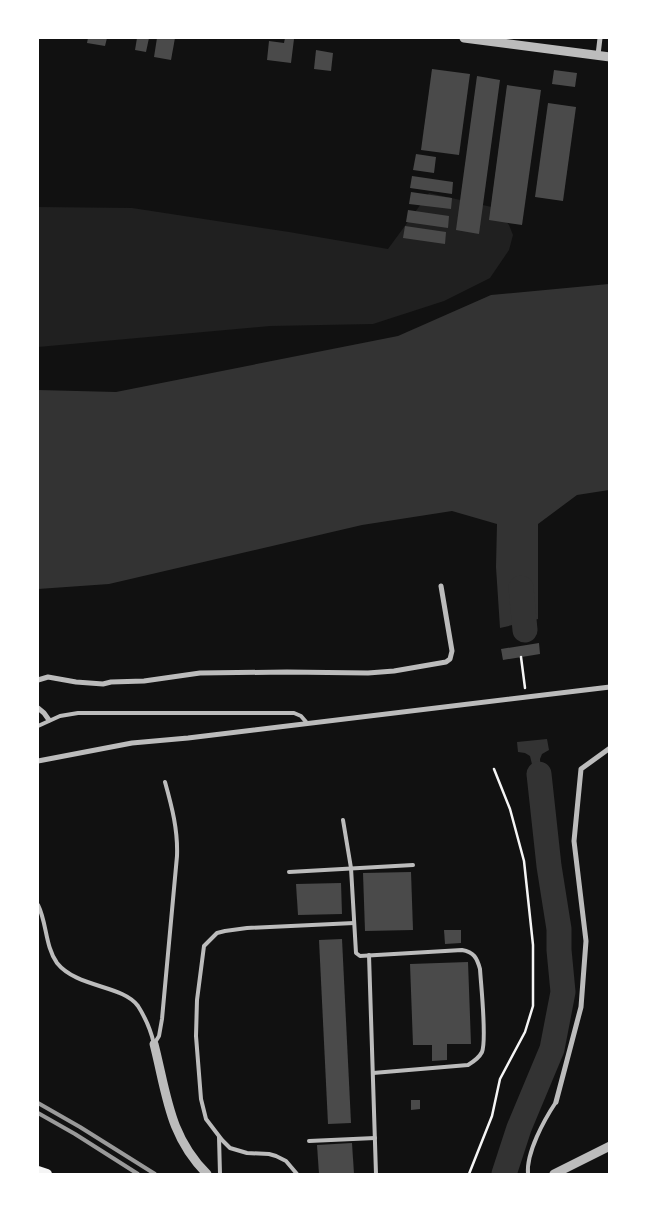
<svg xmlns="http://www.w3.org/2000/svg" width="647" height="1212" font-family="'Asap Condensed',sans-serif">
<rect width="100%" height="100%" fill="#111"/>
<!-- green -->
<polygon fill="#202020" points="429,193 496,208 509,225 513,235 509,250 490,278 444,301 373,324 270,326 38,347 38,207 132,208 289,232 388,249"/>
<!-- water -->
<g fill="#333">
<polygon points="609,284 609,490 577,495 538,524 538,619 500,628 496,567 497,524 452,511 362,525 109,584 38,589 38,390 116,392 398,336 491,295"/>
<polygon points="547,739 549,750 542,754 540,759 543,810 530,756 525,753 518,752 517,742"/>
</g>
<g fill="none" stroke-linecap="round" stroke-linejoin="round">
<!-- river -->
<g stroke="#333" stroke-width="25">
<polyline points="521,588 525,630"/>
<polyline points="504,1174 519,1128 552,1049 563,992 559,950 559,929 549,866 539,774"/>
</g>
</g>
<!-- building -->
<g fill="#4a4a4a">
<polygon points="88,38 107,38 105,46 87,43"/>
<polygon points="137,38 149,38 146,52 135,50"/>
<polygon points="157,38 175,38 171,60 154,57"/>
<polygon points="285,38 294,39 291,63 267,60 269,41 284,43"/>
<polygon points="316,50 333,53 331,71 314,69"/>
<polygon points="432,69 470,74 459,155 421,150"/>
<polygon points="554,70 577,73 575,87 552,84"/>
<polygon points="477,76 500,80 479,234 456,230"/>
<polygon points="507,85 541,90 522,225 489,220"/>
<polygon points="548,103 576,107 563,201 535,197"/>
<polygon points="416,154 436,157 434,173 413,170"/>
<polygon points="412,176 453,182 452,194 410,188"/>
<polygon points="411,192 452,198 451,209 409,204"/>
<polygon points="408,210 449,216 448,228 406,222"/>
<polygon points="405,226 446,232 445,244 403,238"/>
<polygon points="539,643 540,654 503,660 501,649"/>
<polygon points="411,872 413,930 365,931 363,873"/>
<polygon points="341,883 342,914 298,915 296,884"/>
<polygon points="444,930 461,930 461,943 445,944"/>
<polygon points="342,939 351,1123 328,1124 319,940"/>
<polygon points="468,962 471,1044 447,1044 447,1060 432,1061 432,1045 413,1045 410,964"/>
<polygon points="411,1100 420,1100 420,1109 411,1110"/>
<polygon points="352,1143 354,1174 319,1174 317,1145"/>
</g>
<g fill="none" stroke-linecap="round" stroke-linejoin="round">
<!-- path -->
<g stroke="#f5f5f5" stroke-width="2.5">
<polyline points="521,657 525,688"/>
<polyline points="469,1174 492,1116 500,1079 525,1032 533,1006 533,945 524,861 510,809 494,769"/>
</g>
<!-- service -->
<g stroke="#bcbcbc" stroke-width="4">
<polyline points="38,726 60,716 78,713 294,713 301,716 307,723"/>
<path d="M343,820L351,868L356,953L360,956L462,950C474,952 477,958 480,969C481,986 487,1039 482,1052C479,1058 473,1062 468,1065L373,1073"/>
<polyline points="289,872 413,865"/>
<path d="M38,905C47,923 45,946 57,963C77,988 123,985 138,1006C145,1017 151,1031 154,1044"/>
<polyline points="369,955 376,1174"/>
<path d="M154,1044L159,1036L162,1019L177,856C178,830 172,807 165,782"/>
<polyline points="219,1137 220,1174"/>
<polyline points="309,1141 375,1138"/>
<polyline points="297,1174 286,1161 276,1156 269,1154 247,1153 230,1148 222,1140 206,1119 201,1099 196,1036 197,1000 204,946 217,933 225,931 247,928 354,923"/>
<path d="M528,1174C526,1153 544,1120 556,1102"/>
</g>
<!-- minor -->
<g stroke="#bcbcbc" stroke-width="5">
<polyline points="598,55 600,38"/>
<polyline points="38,680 48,677 76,682 103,684 111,682 144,681 200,673 287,672 368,673 394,671 446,662 450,659 452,651 441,586"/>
<polyline points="38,708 44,713 49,720"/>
<polyline points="38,761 132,743 188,738 610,687"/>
<polyline points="556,1102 581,1007 586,941 574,841 581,769 610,748"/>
</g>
<!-- tertiary -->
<g stroke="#bcbcbc" stroke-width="9">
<polyline points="464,38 610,57"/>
<path d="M154,1044C167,1095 169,1136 207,1174"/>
<polyline points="554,1174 610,1146"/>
</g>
<!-- secondary -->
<polyline stroke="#f5f5f5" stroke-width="10" points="38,1171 47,1174"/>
<!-- rail -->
<g stroke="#9a9a9a" stroke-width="4">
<polyline points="38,1103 80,1127 155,1174"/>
<polyline points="38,1113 75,1134 138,1174"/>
</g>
</g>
<!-- border -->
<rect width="647" height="1212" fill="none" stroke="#ffffff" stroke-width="78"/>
</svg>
